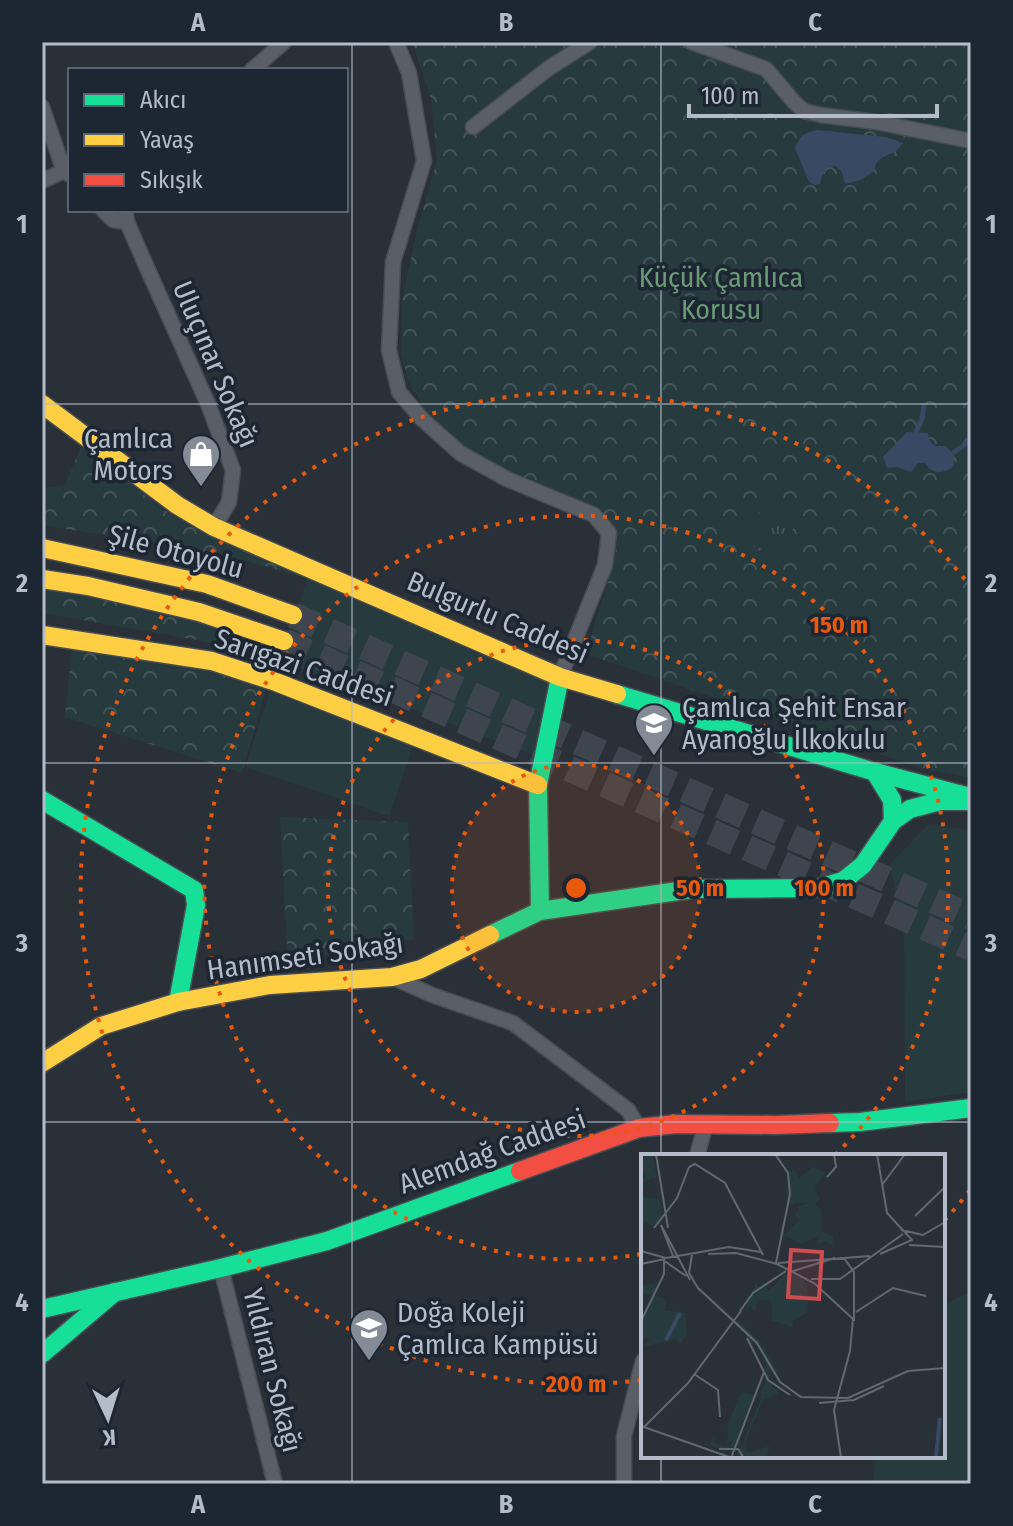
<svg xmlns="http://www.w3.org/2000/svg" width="1013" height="1526" font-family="'Fira Sans Condensed',sans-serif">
<defs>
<pattern id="forest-crowns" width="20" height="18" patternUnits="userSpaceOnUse" patternTransform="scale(2)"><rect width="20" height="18" fill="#273a3e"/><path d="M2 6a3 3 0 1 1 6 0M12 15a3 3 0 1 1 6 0" fill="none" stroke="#445559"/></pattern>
<pattern id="park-tufts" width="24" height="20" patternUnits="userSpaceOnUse" patternTransform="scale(2)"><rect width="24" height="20" fill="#273a3e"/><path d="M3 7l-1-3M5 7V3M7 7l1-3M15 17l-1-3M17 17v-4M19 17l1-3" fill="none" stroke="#445559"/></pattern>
</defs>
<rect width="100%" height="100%" fill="#2a3038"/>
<!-- grass -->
<g fill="#273a3e">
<polygon points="307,578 550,672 546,737 533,755 283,661"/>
<polygon points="270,692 415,741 389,816 245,767"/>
<polygon points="929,824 971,830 971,1092 905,1102 904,937 890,864"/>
<polygon points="971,1292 971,1484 873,1484 876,1456 943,1456 943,1305"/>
</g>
<!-- forest -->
<g fill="url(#forest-crowns)">
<polygon points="412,42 971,42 971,778 924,769 586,654 615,558 616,544 600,510 481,459 453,440 424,408 408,380 401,352 402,299 417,231 437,160 431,98"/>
<polygon points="81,447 174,517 307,578 246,561 173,546 42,525 42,488 65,485"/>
<polygon points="42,583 288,641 283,661 197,640 42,613"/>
<polygon points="72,646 268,682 242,773 65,717"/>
<polygon points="280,817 408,822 414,939 288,962"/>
</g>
<!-- park -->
<polygon fill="url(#park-tufts)" points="768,504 794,526 780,565 736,534"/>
<!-- water -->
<g fill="#384963">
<path d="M817,130L886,137L903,143C900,146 898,150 894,152C885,157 876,158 874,171L861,180L845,184L842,172L836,166L828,167L823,173L820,184L815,185L809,182L795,148C800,136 804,133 817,130Z"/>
<path d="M907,432L928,433L930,442L936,446H945C954,453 956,456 953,467C942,474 933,475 925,463H918L911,472L897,467L887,468L883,457Z"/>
<polygon points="478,1341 479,1356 449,1358 448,1342"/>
</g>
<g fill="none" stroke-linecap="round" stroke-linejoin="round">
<!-- stream -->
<g stroke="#384963" stroke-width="5">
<polyline points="916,432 922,419 924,405"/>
<polyline points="954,452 963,446 971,437"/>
</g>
<!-- highway-tunnel -->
<g stroke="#3f454e" stroke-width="26" stroke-dasharray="26 13" stroke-linecap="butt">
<polyline points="293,615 971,917"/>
<polyline points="284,641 971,948"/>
</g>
<defs>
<g id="street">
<polyline points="396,42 409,73 424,161 393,262 389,350 399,392 422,419 460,453 507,479 594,515 609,533 605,565 560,677"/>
<polyline points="691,42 766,69 794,102 804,111 821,115 876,122 971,141"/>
<polyline points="252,70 284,42"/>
<polyline points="42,107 64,171"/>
<polyline points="473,127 549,68 590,42"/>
<polyline points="42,181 64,171 70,175"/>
<polyline points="103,210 113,220 127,222"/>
<polyline points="125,210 127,222 144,261 208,404 233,470 229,502 214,527"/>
<polyline points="392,977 432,995 513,1023 628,1110 639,1128"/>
<polyline points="697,1156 706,1123"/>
<polyline points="221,1268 275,1484"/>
<polyline points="624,1484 624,1436 643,1361"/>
</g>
<g id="fast">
<polyline points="617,694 875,772 966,796"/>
<polyline points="875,772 892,800 893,821"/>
<polyline points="42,800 194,890 196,905 178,1002"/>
<polyline points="540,911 538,785 560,677"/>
<polyline points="490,935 540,911 692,889 819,888 843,881 863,865 893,821 910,809 940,801 971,801"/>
<polyline points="830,1123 860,1122 971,1108"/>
<polyline points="42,1309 221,1268 327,1241 520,1171"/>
<polyline points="42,1354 115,1292"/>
</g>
<g id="slow">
<polyline points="42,404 177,505 214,527 560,677 617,694"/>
<polyline points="42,548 207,584 293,615"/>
<polyline points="42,579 88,586 199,612 284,641"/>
<polyline points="42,635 212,661 276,682 538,785"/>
<polyline points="42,1063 101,1026 178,1002 270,985 392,977 421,969 490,935"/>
</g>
<polyline id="jam" points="520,1171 639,1128 676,1124 775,1125 830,1123"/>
</defs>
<!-- street casing -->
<use href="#street" stroke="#484c53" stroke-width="17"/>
<!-- fast casing -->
<use href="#fast" stroke="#484c53" stroke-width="21"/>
<!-- slow casing -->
<use href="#slow" stroke="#484c53" stroke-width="21"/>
<!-- jam casing -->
<use href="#jam" stroke="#484c53" stroke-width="21"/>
<!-- street -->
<use href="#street" stroke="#5a5e66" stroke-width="14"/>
<!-- fast -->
<use href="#fast" stroke="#16e098" stroke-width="18"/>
<!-- slow -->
<use href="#slow" stroke="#ffcf43" stroke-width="18"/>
<!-- jam -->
<use href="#jam" stroke="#f24e42" stroke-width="18"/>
</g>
<!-- grid -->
<path fill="none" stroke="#b4bcc9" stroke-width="2" stroke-opacity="0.55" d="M352,42V1484M661,42V1156M42,404H971M42,763H971M42,1122H971M661,1456V1484"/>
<!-- distance rings -->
<circle cx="576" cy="888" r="124" fill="#e8590c" fill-opacity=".12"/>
<g fill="none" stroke="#e8590c" stroke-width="4" stroke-dasharray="4 8">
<circle cx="576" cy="888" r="124"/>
<circle cx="576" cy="888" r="248"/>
<path d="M641 1254A372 372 0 1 1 834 1156"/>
<path d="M970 1190A496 496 0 0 1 945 1220M641 1380A496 496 0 1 1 970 586"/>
</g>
<!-- icons -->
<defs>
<symbol id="shop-pin" viewBox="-11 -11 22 30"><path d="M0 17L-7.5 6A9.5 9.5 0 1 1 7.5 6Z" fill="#848b96" stroke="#1d2633"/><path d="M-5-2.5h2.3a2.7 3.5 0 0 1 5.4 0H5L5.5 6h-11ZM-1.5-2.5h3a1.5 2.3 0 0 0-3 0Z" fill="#fff"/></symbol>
<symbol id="school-pin" viewBox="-11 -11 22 30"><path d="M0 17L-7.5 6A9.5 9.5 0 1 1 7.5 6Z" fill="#848b96" stroke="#1d2633"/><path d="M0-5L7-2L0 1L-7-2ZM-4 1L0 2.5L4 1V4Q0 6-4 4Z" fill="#fff"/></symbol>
</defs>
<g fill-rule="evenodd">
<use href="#shop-pin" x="179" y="432" width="44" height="60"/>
<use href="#school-pin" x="632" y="701" width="44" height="60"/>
<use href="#school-pin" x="347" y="1306" width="44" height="60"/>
</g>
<g text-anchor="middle" stroke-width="7" stroke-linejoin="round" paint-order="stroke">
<!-- park labels -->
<g font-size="28" fill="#6b9a76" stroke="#1d2633">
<text x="721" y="287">Küçük Çamlıca<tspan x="721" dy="32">Korusu</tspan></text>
</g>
<!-- street labels -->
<g font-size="28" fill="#b4bcc9" stroke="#1d2633">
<text transform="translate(216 364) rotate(67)" y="10">Uluçınar Sokağı</text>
<text transform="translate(176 551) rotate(15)" y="10">Şile Otoyolu</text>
<text transform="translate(498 617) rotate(23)" y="10">Bulgurlu Caddesi</text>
<text transform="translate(304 667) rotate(19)" y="10">Sarıgazi Caddesi</text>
<text transform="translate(305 956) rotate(-8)" y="10">Hanımseti Sokağı</text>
<text transform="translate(492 1151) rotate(-20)" y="10">Alemdağ Caddesi</text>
<text transform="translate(273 1370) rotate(76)" y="10">Yıldıran Sokağı</text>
</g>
<!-- poi labels -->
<g font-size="28" fill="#b4bcc9" stroke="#1d2633" text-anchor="start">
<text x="173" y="448" text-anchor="end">Çamlıca<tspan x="173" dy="32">Motors</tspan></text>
<text x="682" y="717">Çamlıca Şehit Ensar<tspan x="682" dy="32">Ayanoğlu İlkokulu</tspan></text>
<text x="397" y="1322">Doğa Koleji<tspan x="397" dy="32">Çamlıca Kampüsü</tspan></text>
</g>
</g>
<!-- overview -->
<g transform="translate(641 1154)">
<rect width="304" height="304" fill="#2a3038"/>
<path d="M55,129L119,187L143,232L129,214L127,228L138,239L122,246L105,287V299L129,292L125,304L97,301L101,291L104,298L103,291L107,275L121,243L118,246L125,222L124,201ZM100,238L114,241L98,291L81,296L68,291L74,280L72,288L78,291L88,292L93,286L86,290L87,270Z" fill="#273a3e"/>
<path d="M9,0H12L22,65L13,73L0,66V42L18,45L14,24L0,28L4,24L0,4ZM172,13L185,18L174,34L179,45L158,66L154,60L169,48L145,51L147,19L153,15L158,24ZM145,118L161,124L166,132L167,158L152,167L153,173L131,167L130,147L117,146L115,157L107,153L109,159L105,153L115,129L119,135L122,126L128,137ZM0,126L1,131L15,130L12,141L26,146L23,156L44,159L46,180L39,190L35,185L1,193L9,186L0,184V168L12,142L0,139Z" fill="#273a3e"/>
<path d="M172,47L181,59L180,77L192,82L193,94L186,87L175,91L177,82L160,90L143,81L158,66V52Z" fill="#273a3e"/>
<path fill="none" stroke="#384963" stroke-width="4" d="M25,186L39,159M295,304L299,264"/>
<path fill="none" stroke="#616872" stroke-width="2" d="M15,0L27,74M134,0L147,19L149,40L135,109M236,0L246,59L271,86L239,100M48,13L54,10L84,29L122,101M186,23L195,13L193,0M241,31L264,0M274,62L304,33M13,74L36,44L48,13M260,76L282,81L304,68M268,91L304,93M0,97L25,104M67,100L95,99L136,110L173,129L212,165L209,197L193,256L200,304M51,101L48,119L57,134L116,189L139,228L160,243L207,244L267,217L304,214M32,102L20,71L49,126M25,104L88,93L120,98M203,104L213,118V167M22,106L45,122M137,109L229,102M0,110L24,105M149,118L194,104M170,125H199L262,80M99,157L112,139L145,117M215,158L252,134L285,142M0,167L23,120V106M106,184L127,226L149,241M53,220L77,236L79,263M178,249L213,246L243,232M0,272L91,304M3,273L47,229L100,157M78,295H97L103,304M90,304L123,218"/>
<path fill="#ce4d50" fill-opacity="0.15" stroke="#ce4d50" stroke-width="4" d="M150,96L181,98L178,145L147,143Z"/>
<rect width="304" height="304" fill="none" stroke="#b4bcc9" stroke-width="4"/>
</g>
<circle cx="576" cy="888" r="12" fill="#e8590c" stroke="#1d2633" stroke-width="4"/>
<g font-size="24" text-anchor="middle" font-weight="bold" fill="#e8590c" stroke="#1d2633" stroke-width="7" stroke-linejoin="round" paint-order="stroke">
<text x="839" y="633">150 m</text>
<text x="700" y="896">50 m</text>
<text x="824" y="896">100 m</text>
<text x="576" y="1392">200 m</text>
</g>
<!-- border -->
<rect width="1013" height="1526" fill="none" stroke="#1d2633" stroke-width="88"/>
<!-- legend -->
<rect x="68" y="68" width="280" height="144" fill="#1d2633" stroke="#59626f" stroke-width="2"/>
<rect x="84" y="94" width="40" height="12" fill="#16e098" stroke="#59626f" stroke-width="2"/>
<text x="140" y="108" font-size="24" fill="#b4bcc9">Akıcı</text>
<rect x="84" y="134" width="40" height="12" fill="#ffcf43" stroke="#59626f" stroke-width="2"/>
<text x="140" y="148" font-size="24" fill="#b4bcc9">Yavaş</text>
<rect x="84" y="174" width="40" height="12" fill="#f24e42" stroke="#59626f" stroke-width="2"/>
<text x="140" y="188" font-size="24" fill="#b4bcc9">Sıkışık</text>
<!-- north arrow -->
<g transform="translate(108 1418) rotate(176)" stroke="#1d2633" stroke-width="6" paint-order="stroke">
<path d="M0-6L14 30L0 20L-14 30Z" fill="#b4bcc9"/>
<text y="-12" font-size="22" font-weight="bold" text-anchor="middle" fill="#b4bcc9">K</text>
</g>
<!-- scale -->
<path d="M689 104v12h248v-12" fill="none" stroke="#b4bcc9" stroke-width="4"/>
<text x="701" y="104" font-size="24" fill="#b4bcc9" stroke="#1d2633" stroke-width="6" paint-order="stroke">100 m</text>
<rect x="44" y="44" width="925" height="1438" fill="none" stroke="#b4bcc9" stroke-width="3"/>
<g font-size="26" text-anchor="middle" font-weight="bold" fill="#b4bcc9">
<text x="198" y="31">A</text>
<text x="506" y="31">B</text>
<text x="815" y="31">C</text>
<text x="22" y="233">1</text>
<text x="991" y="233">1</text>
<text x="22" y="592">2</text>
<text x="991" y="592">2</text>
<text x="22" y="952">3</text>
<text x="991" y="952">3</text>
<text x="22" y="1311">4</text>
<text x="991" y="1311">4</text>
<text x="198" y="1513">A</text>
<text x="506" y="1513">B</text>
<text x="815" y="1513">C</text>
</g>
</svg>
